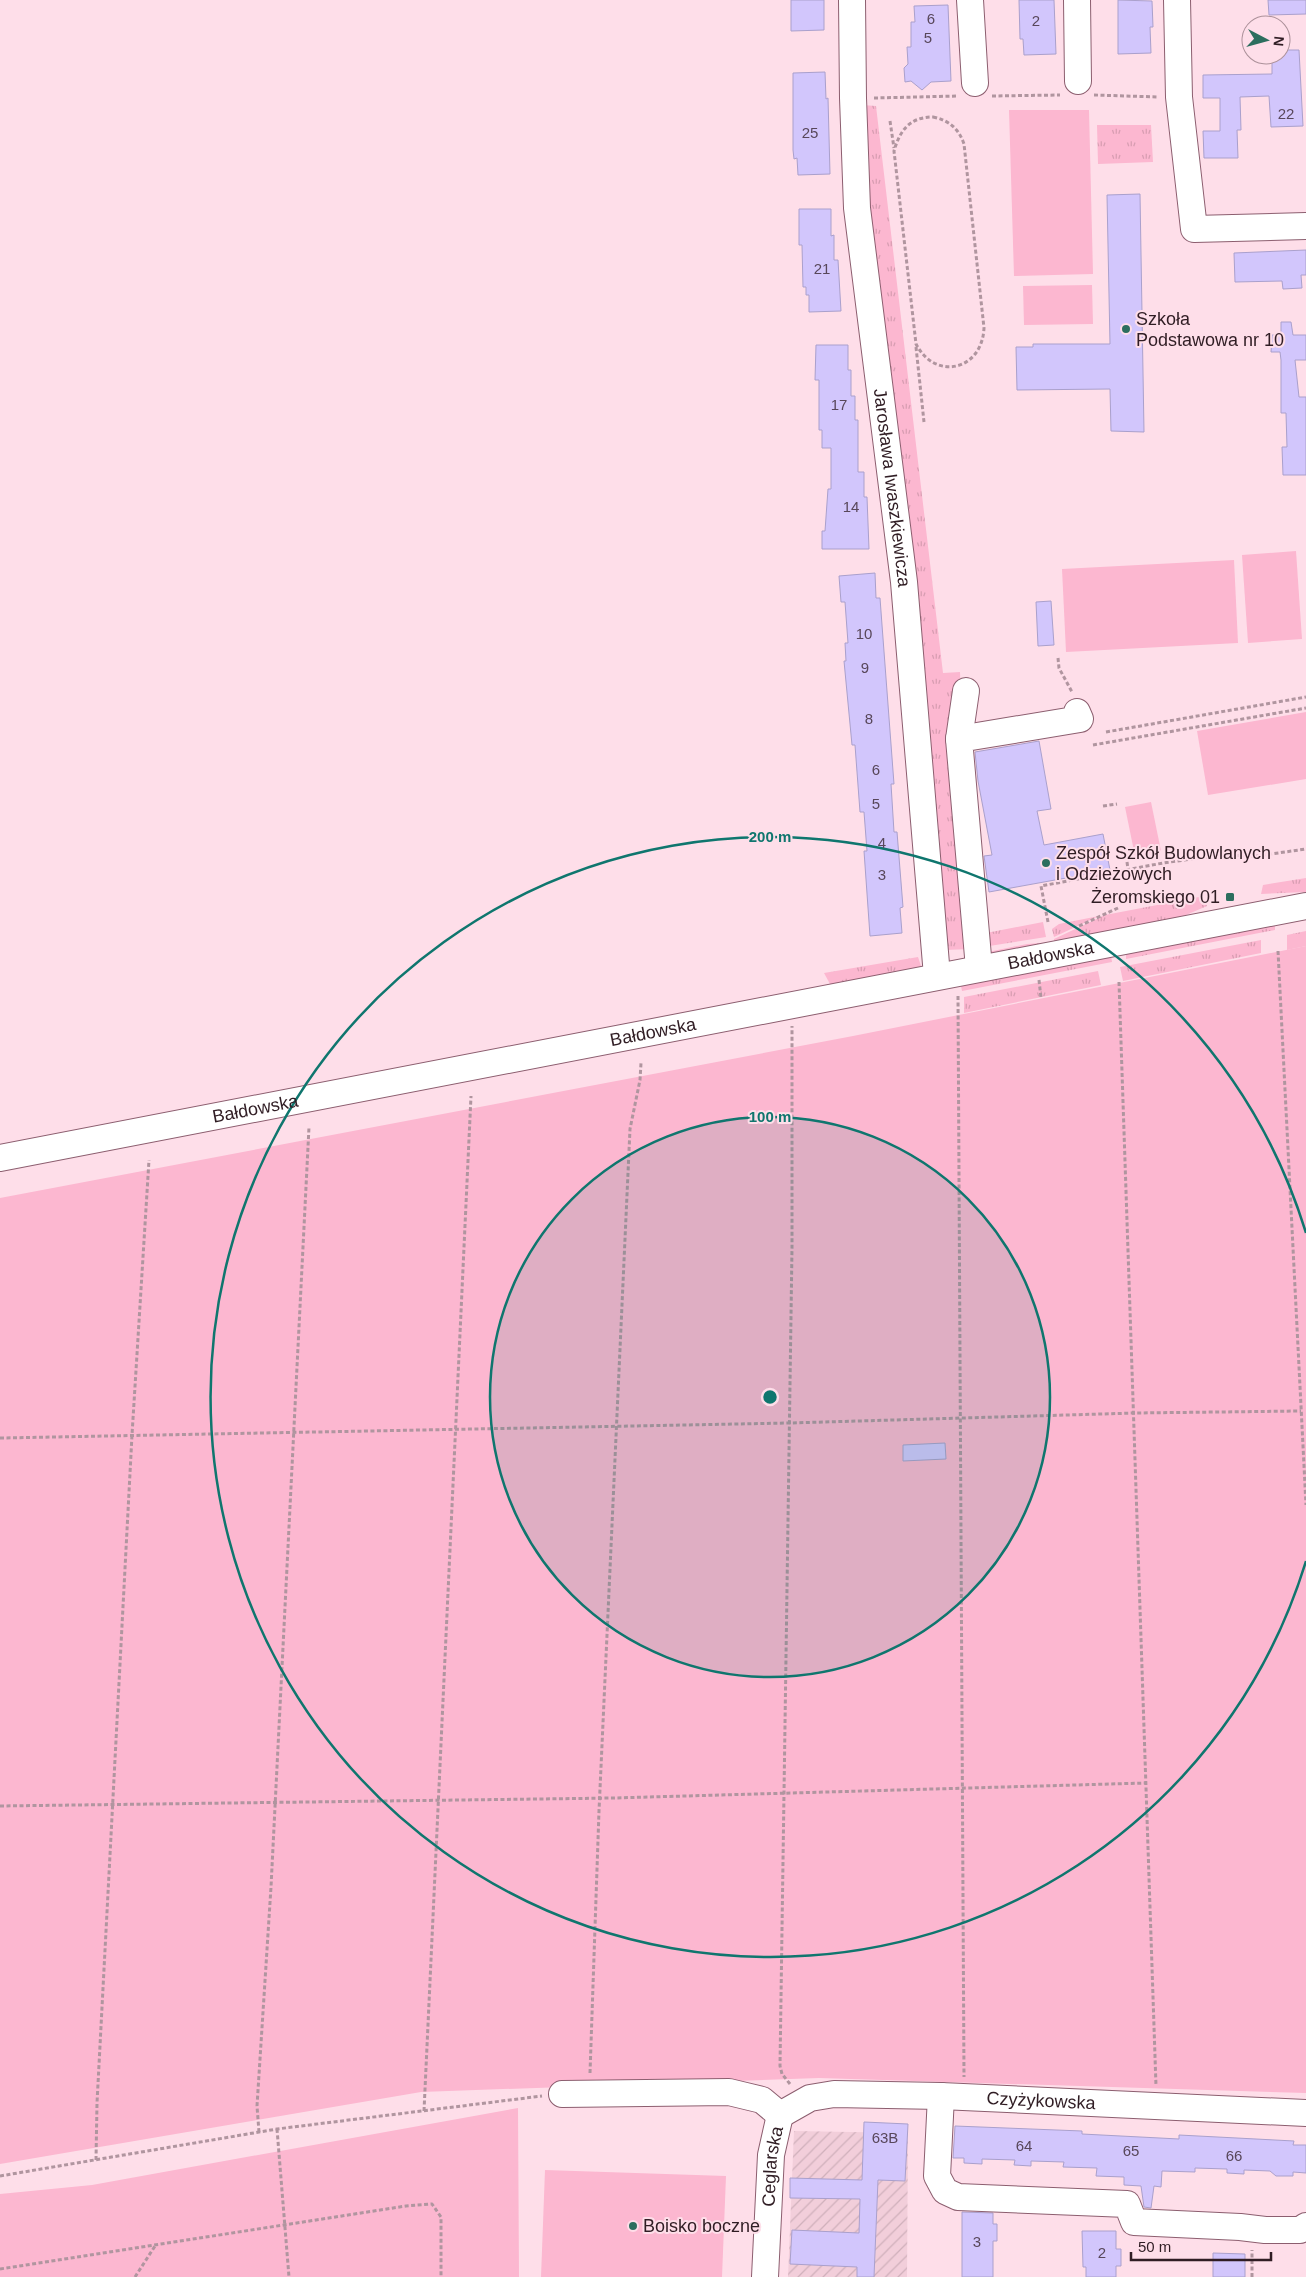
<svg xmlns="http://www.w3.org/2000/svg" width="1306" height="2277" font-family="Helvetica,sans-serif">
<defs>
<pattern id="industrial-furrows" width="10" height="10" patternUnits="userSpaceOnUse" patternTransform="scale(1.25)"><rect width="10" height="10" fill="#f2ceda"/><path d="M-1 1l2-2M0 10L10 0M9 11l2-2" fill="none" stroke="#d0b0bb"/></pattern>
<pattern id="grass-tufts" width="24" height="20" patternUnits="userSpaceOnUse" patternTransform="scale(1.25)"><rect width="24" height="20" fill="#fcb7d0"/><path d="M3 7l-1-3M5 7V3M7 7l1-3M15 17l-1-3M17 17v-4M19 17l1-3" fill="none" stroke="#d89db2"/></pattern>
</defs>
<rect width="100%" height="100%" fill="#fedee9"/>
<!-- industrial -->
<polygon fill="url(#industrial-furrows)" points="794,2131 908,2133 907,2277 788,2277"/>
<!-- grass -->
<g fill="url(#grass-tufts)">
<polygon points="862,105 876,106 943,673 960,672 972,949 945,950 875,280"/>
<polygon points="1097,125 1151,125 1153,162 1098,164"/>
<polygon points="1306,878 1306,892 1261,894 1263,885"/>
<polygon points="1199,897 1204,899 1207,906 1172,921 991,954 988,952 1027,944 1054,942 1054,939 1105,915"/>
<polygon points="1099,916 1054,937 1052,929 1059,924"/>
<polygon points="1043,922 1046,937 983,947 981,934"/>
<polygon points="1275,922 1275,930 1126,959 1126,954 1130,952"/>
<polygon points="1306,931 1306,946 1287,950 1287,935"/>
<polygon points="1261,940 1261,953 1123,981 1120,967"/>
<polygon points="1111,955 1112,962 962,991 961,986"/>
<polygon points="918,957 921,966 916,970 836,986 830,984 824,973"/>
<polygon points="1098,971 1101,985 964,1013 964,997"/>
</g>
<!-- garden -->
<g fill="#fcb7d0">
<polygon points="1009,110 1089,110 1093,274 1014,276"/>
<polygon points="1092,285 1093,324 1024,325 1023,286"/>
<polygon points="1296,551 1302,639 1248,643 1242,555"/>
<polygon points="1234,560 1238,643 1066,652 1062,569"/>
<polygon points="1306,712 1306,779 1208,795 1197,731"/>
<polygon points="1151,802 1161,851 1135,856 1125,807"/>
<polygon points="1306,946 1306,2093 819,2078 421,2092 0,2164 0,1198 853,1036"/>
<polygon points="518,2108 519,2277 0,2277 0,2194 92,2185"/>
<polygon points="545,2170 726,2176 722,2277 541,2277"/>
</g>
<!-- building -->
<g fill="#d2c6fc" stroke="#aaa0cc">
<polygon points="791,0 824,0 824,30 791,31"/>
<polygon points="1019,0 1054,0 1056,54 1024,55 1023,39 1020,39"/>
<polygon points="1118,0 1152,1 1153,27 1150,27 1151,53 1118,54"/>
<polygon points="1268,0 1306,0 1306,14 1269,15"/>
<polygon points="948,5 951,81 931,82 922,90 911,81 905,82 904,68 908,64 907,47 911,47 911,22 915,22 914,6"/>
<polygon points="1281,50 1299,50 1303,126 1271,127 1269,96 1240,97 1241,130 1237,130 1238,158 1204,158 1203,131 1220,131 1220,98 1203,98 1203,75 1272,74 1272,55 1281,55"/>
<polygon points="825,72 826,99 828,98 830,174 798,175 797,158 794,159 793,150 793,73"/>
<polygon points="1140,194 1144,432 1111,431 1110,389 1017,390 1016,347 1033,347 1033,344 1110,344 1107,195"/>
<polygon points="799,209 831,209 831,236 834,235 834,260 838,260 841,311 809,312 809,295 806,295 806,287 803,287 802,245 799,245"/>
<polygon points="1306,250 1306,275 1301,275 1302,288 1283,289 1282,281 1235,282 1234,253"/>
<polygon points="1281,322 1291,322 1293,335 1306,335 1306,360 1295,360 1299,397 1306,397 1306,475 1283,475 1282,447 1287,447 1286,413 1281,413 1281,360 1280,352 1271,352 1272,335 1281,335"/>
<polygon points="816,345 848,345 848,370 851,370 851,396 855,396 855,420 858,420 858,472 864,472 864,497 867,497 869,549 822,549 822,531 825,531 828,489 831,489 831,448 822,448 822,430 819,430 819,380 815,380"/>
<polygon points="875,573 876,598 880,598 882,625 894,784 891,784 894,832 897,832 903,907 900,908 902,933 870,936 864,851 867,851 864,812 860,812 855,745 852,745 844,661 846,661 845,643 848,643 845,602 841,602 839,576"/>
<polygon points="1051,601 1054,645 1038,646 1036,602"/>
<polygon points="1039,741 1051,809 1037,811 1044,845 1103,834 1110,870 989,892 984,856 992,855 978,781 975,752"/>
<polygon points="945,1443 946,1459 903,1461 903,1445"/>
<polygon points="864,2122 908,2124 905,2181 878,2180 874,2277 857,2277 857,2267 790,2264 792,2230 859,2233 860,2199 790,2198 790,2178 862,2180"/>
<polygon points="955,2126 1082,2131 1082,2134 1179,2139 1179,2135 1294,2141 1293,2145 1306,2145 1306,2173 1293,2172 1293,2176 1276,2176 1270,2171 1244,2170 1244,2174 1227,2173 1227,2169 1195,2168 1195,2172 1162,2171 1161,2187 1154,2186 1151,2208 1144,2207 1141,2186 1124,2185 1124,2177 1096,2176 1097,2168 1063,2167 1064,2162 1031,2161 1031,2166 1014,2165 1015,2160 982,2159 982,2164 964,2163 964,2158 953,2158"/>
<polygon points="962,2212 993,2213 993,2224 997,2224 997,2241 993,2241 993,2277 962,2277"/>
<polygon points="1082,2231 1116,2231 1116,2249 1121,2249 1121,2266 1116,2266 1116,2277 1086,2277 1086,2267 1083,2267"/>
<polygon points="1213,2253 1245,2254 1245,2277 1213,2277"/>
</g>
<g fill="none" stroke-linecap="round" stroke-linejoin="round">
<defs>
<g id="minor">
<path id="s1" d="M852,0L853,98L857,208L904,582L937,976"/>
<polyline points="970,0 975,83"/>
<polyline points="1077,0 1078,81"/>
<polyline points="1177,0 1179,97 1194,229 1306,226"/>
<polyline points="959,739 966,691"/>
<polyline points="979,968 959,739 1080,719 1077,712"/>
<path id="s2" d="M0,1158L1306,906"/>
<polyline points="562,2094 729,2092 762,2100 780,2115"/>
<polyline points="941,2096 937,2176 945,2191 958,2197 1127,2204 1134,2222 1240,2227 1265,2230 1300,2230 1306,2226"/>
<path id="s3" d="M780,2115L810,2098L834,2094L941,2096L1306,2113"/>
<path id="s4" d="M765,2277L771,2155L780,2115"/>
</g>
</defs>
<!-- minor casing -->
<use href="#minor" stroke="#8c5e6f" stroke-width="28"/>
<!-- path -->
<g stroke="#b0959f" stroke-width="3" stroke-dasharray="4 2.5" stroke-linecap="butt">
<polyline points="1094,95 1158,97"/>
<polyline points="992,96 1060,95"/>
<polyline points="874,98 958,96"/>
<path d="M933,117C949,120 959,129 964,144L984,328C982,371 935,381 916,344L894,151C900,130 910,117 933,117Z"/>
<polyline points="890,121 894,148"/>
<polyline points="916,347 924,422"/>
<polyline points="1058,658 1059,668 1072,692"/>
<polyline points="1106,732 1306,697"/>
<polyline points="1093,745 1306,708"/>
<polyline points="1103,806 1117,804"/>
<polyline points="1127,862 1128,869"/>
<polyline points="1048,922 1041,886 1163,863 1221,855 1257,856 1306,849"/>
<polyline points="1079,926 1118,908"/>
<polyline points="1278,951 1306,1505"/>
<polyline points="1039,980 1041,998"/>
<polyline points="1119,982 1156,2086"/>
<polyline points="958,996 964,2077"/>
<polyline points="0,1438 790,1423 1135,1413 1301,1411"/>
<polyline points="0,1806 614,1798 1146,1783"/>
<polyline points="590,2073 599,1811 630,1129 640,1080 641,1063"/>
<polyline points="790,2084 782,2074 780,2066 792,1248 792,1026"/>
<polyline points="424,2111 471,1096"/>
<polyline points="277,2129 289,2277"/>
<polyline points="259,2132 257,2106 271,1887 309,1127"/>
<polyline points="96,2160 97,2103 132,1435 149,1160"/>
<polyline points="0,2176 277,2129 542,2096"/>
<polyline points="0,2269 406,2206 432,2204 441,2217 441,2277"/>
<polyline points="135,2277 155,2246"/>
<polyline points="1252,2277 1252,2250"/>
</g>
<!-- minor -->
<use href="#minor" stroke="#fff" stroke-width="26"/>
</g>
<!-- distance rings -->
<circle cx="770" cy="1397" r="280" fill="#0f766e" fill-opacity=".12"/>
<g fill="none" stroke="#0f766e" stroke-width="2.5">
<circle cx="770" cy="1397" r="280"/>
<path d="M1306 1561A560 560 0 1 1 1306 1233"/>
</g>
<!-- markers -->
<g fill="#2c6e5e" stroke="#fedee9" stroke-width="2">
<circle cx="1126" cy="329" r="5"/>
<circle cx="1046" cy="863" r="5"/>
<rect x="1225" y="892" width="10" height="10" rx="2.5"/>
<circle cx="633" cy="2226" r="5"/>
</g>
<g text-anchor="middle" stroke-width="4" stroke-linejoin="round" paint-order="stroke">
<!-- number labels -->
<g font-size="15" fill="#58475a">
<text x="931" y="24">6</text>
<text x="1036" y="26">2</text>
<text x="928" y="43">5</text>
<text x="1286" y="119">22</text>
<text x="810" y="138">25</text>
<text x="822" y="274">21</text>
<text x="839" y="410">17</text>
<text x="851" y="512">14</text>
<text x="864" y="639">10</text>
<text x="865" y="673">9</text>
<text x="869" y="724">8</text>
<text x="876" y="775">6</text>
<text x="876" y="809">5</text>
<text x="882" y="848">4</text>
<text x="882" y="880">3</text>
<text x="885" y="2143">63B</text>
<text x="1024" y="2151">64</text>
<text x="1131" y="2156">65</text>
<text x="1234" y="2161">66</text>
<text x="977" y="2247">3</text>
<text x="1102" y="2258">2</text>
</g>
<!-- poi labels -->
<g font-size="18" fill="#301d24" stroke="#fedee9" text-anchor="start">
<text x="1136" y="325">Szkoła<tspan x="1136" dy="21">Podstawowa nr 10</tspan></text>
<text x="1056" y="859">Zespół Szkół Budowlanych<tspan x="1056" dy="21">i Odzieżowych</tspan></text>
<text x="1220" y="903" text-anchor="end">Żeromskiego 01</text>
<text x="643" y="2232">Boisko boczne</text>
</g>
<!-- street labels -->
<g font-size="18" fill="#301d24" stroke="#fedee9">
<text dy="6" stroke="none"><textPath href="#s1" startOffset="490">Jarosława Iwaszkiewicza</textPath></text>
<text dy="6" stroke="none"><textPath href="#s2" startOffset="1070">Bałdowska</textPath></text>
<text dy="6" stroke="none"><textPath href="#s2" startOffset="665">Bałdowska</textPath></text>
<text dy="6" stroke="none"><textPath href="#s2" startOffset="260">Bałdowska</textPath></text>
<text dy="6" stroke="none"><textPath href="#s3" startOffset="266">Czyżykowska</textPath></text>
<text dy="6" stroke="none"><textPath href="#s4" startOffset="111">Ceglarska</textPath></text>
</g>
</g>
<circle cx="770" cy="1397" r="8" fill="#0f766e" stroke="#fedee9" stroke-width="2.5"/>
<g font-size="15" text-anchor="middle" font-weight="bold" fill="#0f766e" stroke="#fedee9" stroke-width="4" stroke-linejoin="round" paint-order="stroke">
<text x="770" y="842">200 m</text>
<text x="770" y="1122">100 m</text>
</g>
<!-- north arrow -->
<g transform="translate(1266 40) rotate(96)"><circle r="24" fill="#fedee9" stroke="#ac919a"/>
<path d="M0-4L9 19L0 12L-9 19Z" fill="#2c6e5e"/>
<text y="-8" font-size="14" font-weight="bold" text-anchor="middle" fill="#301d24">N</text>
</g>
<!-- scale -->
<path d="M1131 2252v8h140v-8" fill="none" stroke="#301d24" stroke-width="2.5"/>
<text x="1138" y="2252" font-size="15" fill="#301d24" stroke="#fedee9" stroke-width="4" paint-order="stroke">50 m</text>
</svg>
